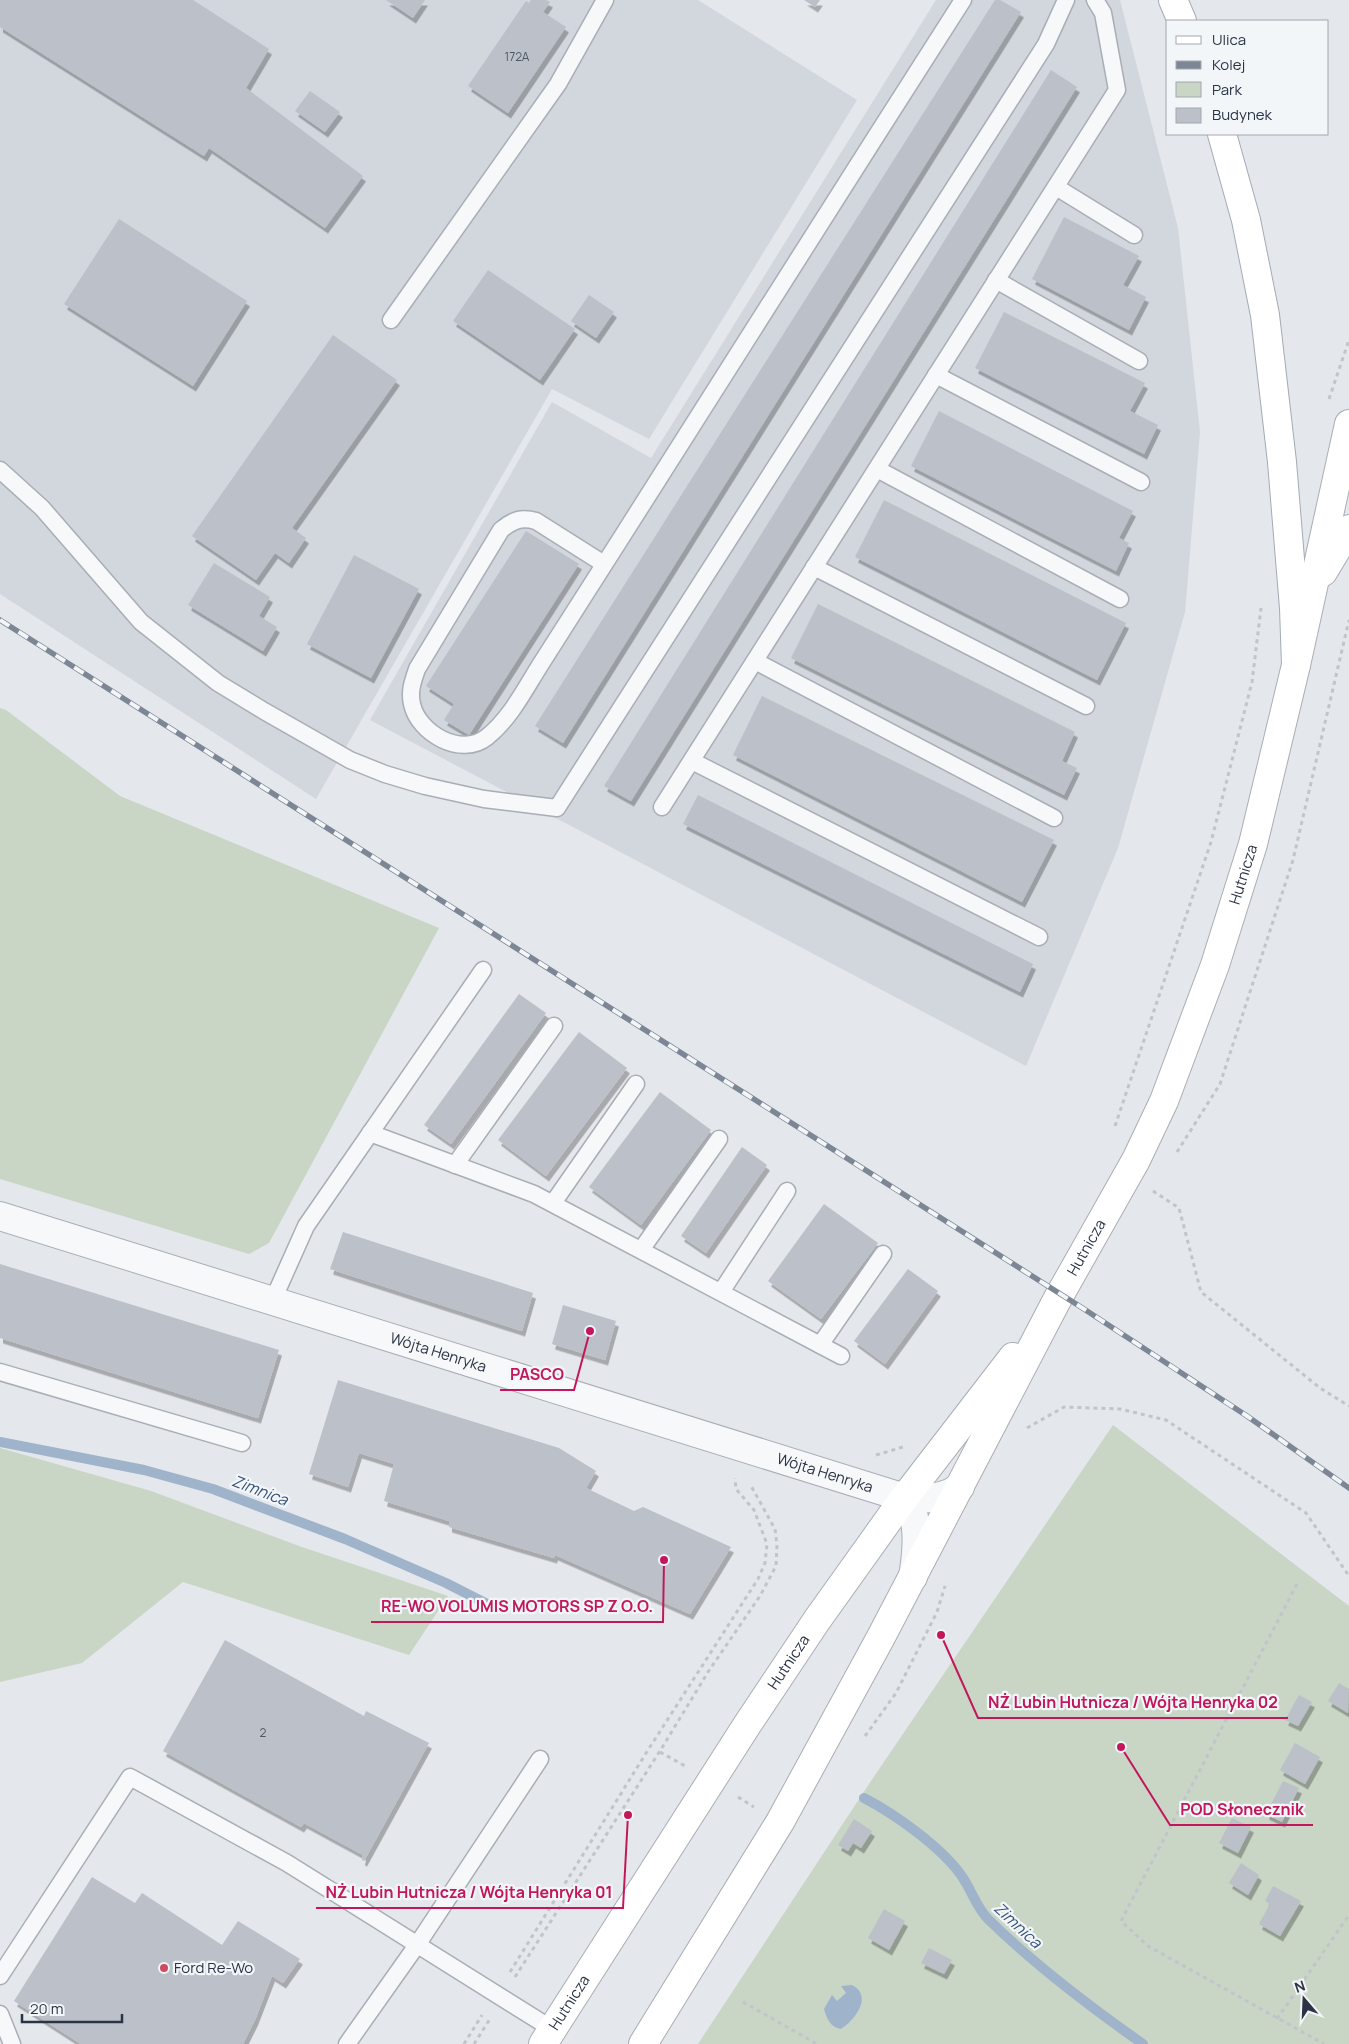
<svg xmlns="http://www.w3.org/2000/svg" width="1349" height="2044" font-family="Manrope,sans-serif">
<defs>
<filter id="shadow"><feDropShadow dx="3" dy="5.5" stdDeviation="0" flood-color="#0004"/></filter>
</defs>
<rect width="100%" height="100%" fill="#e4e7eb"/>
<!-- built -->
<g fill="#d2d6dd">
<polygon points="0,0 698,0 857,100 649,439 552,389 316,799 0,594"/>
<polygon points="936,0 1120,0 1178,228 1200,432 1185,612 1118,848 1026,1066 370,720 552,402 651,458"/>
</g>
<!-- green -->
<g fill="#c9d5c5">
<polygon points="0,708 6,710 120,796 439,928 269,1243 249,1254 0,1179"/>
<polygon points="1113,1425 1349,1606 1349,2044 698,2044 871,1781"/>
<polygon points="0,1448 151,1491 299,1546 448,1596 409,1655 183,1582 82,1663 0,1682"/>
</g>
<!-- water -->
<path fill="#9fb4cb" d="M852,1985C874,1996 854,2021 841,2029C830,2027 827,2019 824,2009L832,1995L837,2001L846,1993L841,1986Z"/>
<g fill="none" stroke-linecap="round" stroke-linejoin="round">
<!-- stream -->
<g stroke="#9fb4cb" stroke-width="10">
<polyline points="0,1442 144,1470 213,1489 345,1539 446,1583 495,1608"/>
<path d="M864,1798C895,1814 941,1847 961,1875C972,1890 976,1908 989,1920C1036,1966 1089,2006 1143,2044"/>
</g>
</g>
<!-- building -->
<g fill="#bbc0c9" filter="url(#shadow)">
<polygon points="0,0 193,0 269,49 246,88 363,176 325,228 209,148 204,156 0,27"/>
<polygon points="386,0 425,0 413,18"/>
<polygon points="531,0 546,0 550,2 543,12 566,27 508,113 468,86 526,1 529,3"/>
<polygon points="804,0 820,0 815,7"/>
<polygon points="995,0 1000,0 1021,12 563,743 535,726"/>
<polygon points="1051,70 1077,87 631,801 604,786"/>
<polygon points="310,91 340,112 325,132 295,111"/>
<polygon points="1064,217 1139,256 1123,285 1146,297 1129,330 1032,279"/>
<polygon points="119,219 247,301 193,386 64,304"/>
<polygon points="488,270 575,329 540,380 453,321"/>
<polygon points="589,295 614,312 596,338 571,321"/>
<polygon points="1004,312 1145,383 1130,411 1158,425 1144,454 975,368"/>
<polygon points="333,335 397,380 292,528 306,538 289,563 275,553 256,580 192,536"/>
<polygon points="939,411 1133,511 1119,538 1129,543 1116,571 911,466"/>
<polygon points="884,500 1126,623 1097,680 855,557"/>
<polygon points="526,531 579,564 469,735 444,720 454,704 426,686"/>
<polygon points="354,555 419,589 371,678 307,644"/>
<polygon points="214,563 270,597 259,616 277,627 263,651 188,605"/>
<polygon points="818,604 1075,732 1062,761 1077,768 1064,795 791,658"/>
<polygon points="762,696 1054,840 1022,902 733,755"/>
<polygon points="698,795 1033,964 1020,992 683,824"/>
<polygon points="519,994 546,1013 451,1144 424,1125"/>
<polygon points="579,1032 627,1068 546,1176 498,1140"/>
<polygon points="660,1092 711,1130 641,1225 589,1187"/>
<polygon points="742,1147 767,1165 706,1253 681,1236"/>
<polygon points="824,1204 878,1243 821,1319 768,1281"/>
<polygon points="343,1232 533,1293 522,1331 330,1269"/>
<polygon points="0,1264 279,1350 258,1418 0,1338"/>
<polygon points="908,1269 938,1291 885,1364 854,1341"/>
<polygon points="563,1305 616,1321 605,1360 552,1344"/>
<polygon points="338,1380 559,1448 596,1471 586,1488 634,1511 643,1507 731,1547 690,1614 555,1555 554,1558 449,1527 449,1521 384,1501 394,1464 359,1453 348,1487 309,1474"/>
<polygon points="225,1640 364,1716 366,1711 429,1743 364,1861 362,1860 363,1855 304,1823 301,1827 163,1751"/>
<polygon points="1339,1683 1349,1689 1348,1713 1328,1701"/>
<polygon points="1299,1695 1312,1702 1298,1726 1285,1720"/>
<polygon points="1295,1743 1320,1757 1305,1784 1280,1770"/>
<polygon points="1283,1781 1299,1788 1282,1822 1266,1814"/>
<polygon points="1232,1818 1251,1827 1238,1853 1219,1843"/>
<polygon points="854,1819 872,1831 861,1848 853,1843 848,1851 838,1845"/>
<polygon points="1241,1863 1259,1875 1248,1895 1229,1883"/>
<polygon points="92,1877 135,1903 142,1893 222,1945 238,1921 300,1959 283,1983 272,1976 255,2020 243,2044 81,2044 14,2001"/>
<polygon points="1273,1886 1301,1901 1280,1936 1259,1924 1270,1904 1265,1901"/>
<polygon points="884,1909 905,1921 889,1950 868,1938"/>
<polygon points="929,1948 952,1960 944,1974 921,1963"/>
</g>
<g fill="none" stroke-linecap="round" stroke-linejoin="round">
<defs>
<g id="lane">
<polyline points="1056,187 1134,235"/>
<polyline points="996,280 1139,361"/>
<polyline points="391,320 558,84 605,0"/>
<polyline points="936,375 1141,482"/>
<polyline points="877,469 1120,599"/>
<polyline points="0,470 42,508 141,622 218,683 264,711 350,760 385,774 425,786 484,799 557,808 1046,44 1066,0"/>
<path d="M604,564L536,521C521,517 513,520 501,530L417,669C413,681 409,691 412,704C418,733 461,758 487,737C512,717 527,685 544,659C570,618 597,576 623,535C736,357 849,178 963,0"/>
<polyline points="814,567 1086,706"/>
<polyline points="755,661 1054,818"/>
<polyline points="692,761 1039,937"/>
<polyline points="662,807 1117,90 1103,13 1095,0"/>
<polyline points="370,1133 534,1194 841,1356"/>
<polyline points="455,1165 554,1026"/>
<polyline points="553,1203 636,1084"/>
<polyline points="641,1250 719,1139"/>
<polyline points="721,1292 787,1191"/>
<polyline points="273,1300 306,1226 483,970"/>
<polyline points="820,1345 883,1254"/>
<polyline points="0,1372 242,1443"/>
<polyline points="0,1976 130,1777 287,1863 552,2029"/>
<polyline points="0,2014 12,2044"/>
<polyline points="347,2044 417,1945 540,1759"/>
</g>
<g id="street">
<path id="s1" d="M0,1216L905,1498C924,1500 944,1499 960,1487"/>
<path d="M905,1498C921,1519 917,1552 913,1577"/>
</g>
<g id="secondary">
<polyline points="1323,572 1349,529"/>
<path id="s2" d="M543,2044L747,1725L817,1620L902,1501L1013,1357"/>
<path id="s3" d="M643,2044L780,1822L881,1637L1058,1298L1136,1160L1164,1101L1215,965L1253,844L1296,665L1349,424"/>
</g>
<g id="primary">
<polyline points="1173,0 1182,21"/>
<polyline points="1222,134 1246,220 1265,315 1282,462 1294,608 1296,665"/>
</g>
</defs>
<!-- lane casing -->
<use href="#lane" stroke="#a9aeb6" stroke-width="19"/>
<!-- street casing -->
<use href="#street" stroke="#a9aeb6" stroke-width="30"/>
<!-- secondary casing -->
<use href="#secondary" stroke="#a9aeb6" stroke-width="30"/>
<!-- primary casing -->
<use href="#primary" stroke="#a3abb7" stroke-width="30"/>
<!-- path -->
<g stroke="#c1c5cb" stroke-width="3" stroke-dasharray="4 4" stroke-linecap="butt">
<polyline points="1329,399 1349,340"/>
<polyline points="1115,1126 1211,842 1252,682 1261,608"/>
<polyline points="1177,1152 1220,1084 1293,860 1349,620"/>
<polyline points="1153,1191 1179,1208 1201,1292 1320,1388 1349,1406"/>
<polyline points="1027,1428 1064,1407 1120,1409 1166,1420 1306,1513 1349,1576"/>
<polyline points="876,1455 903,1447"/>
<polyline points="1297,1584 1121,1921 1148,1946 1324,2044"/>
<polyline points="865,1736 896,1693 937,1612 945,1586"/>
<polyline points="660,1752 685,1766"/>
<polyline points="738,1797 754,1807"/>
<polyline points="510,1972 648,1750 758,1579 765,1563 767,1544 754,1510 736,1489 735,1478"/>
<polyline points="515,1977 660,1751 708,1672 760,1596 776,1566 777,1545 775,1529 750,1484"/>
<polyline points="743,2002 817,2044"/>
<polyline points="1277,2019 1349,1915"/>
<polyline points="464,2044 482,2015"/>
<polyline points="474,2044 490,2019"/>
</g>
<!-- lane -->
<use href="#lane" stroke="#f6f8fa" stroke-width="16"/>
<!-- street -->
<use href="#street" stroke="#f6f8fa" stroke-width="28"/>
<!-- secondary -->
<use href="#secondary" stroke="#fff" stroke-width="28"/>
<!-- primary -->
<use href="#primary" stroke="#fff" stroke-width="28"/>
<defs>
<polyline id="rail" points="0,620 1084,1309 1247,1416 1349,1488"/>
</defs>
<!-- rail casing -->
<use href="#rail" stroke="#7d8695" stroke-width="5.5"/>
<!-- rail -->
<use href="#rail" stroke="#f3f6f9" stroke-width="4" stroke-dasharray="11" stroke-linecap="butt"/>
</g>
<!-- markers -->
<circle fill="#ce4b5f" stroke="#f3f6f9" stroke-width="2" cx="164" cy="1968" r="5"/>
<g text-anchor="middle" stroke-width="4.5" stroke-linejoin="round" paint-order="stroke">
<!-- number labels -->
<g font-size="12" fill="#4f5765">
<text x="517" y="61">172A</text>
<text x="263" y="1737">2</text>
</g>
<!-- street labels -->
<g font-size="15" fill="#2b3444" stroke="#f3f6f9">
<text dy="5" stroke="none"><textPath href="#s3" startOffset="1318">Hutnicza</textPath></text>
<text dy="5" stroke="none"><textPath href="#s3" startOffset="912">Hutnicza</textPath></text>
<text dy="5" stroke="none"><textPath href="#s1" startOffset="459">Wójta Henryka</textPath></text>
<text dy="5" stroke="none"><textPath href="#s1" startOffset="864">Wójta Henryka</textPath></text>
<text dy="5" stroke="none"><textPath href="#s2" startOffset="454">Hutnicza</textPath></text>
<text dy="5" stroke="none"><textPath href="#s2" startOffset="49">Hutnicza</textPath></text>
</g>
<!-- poi labels -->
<g font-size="15" fill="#2b3444" stroke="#f3f6f9" text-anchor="start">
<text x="174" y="1973">Ford Re-Wo</text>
</g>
<!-- water labels -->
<g font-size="16" font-style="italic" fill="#355378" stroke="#f3f6f9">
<text transform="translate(260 1490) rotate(21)" y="6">Zimnica</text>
<text transform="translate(1018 1925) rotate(43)" y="6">Zimnica</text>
</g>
</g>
<!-- callouts -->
<path fill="none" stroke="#c2185b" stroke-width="2" d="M590 1331L574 1390H500M664 1560L663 1622H371M941 1635L978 1718H1288M1121 1747L1170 1825H1313M628 1815L623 1908H316"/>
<g fill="#c2185b" stroke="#f3f6f9" stroke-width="2">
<circle cx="590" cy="1331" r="5"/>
<circle cx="664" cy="1560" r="5"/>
<circle cx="941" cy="1635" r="5"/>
<circle cx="1121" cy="1747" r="5"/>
<circle cx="628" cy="1815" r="5"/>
</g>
<g font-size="16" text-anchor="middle" font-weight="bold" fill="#c2185b" stroke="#f3f6f9" stroke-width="4.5" stroke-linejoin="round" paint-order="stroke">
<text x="537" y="1380">PASCO</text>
<text x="517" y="1612">RE-WO VOLUMIS MOTORS SP Z O.O.</text>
<text x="1133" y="1708">NŻ Lubin Hutnicza / Wójta Henryka 02</text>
<text x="1242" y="1815">POD Słonecznik</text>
<text x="469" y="1898">NŻ Lubin Hutnicza / Wójta Henryka 01</text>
</g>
<!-- legend -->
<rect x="1166" y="20" width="162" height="115" fill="#f3f6f9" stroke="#a3a8b1"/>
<rect x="1176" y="36" width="25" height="8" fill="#ffffff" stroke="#a3a8b1"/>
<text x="1212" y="45" font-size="15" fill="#2b3444">Ulica</text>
<rect x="1176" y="61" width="25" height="8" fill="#7d8695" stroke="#a3a8b1"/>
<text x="1212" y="70" font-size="15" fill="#2b3444">Kolej</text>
<rect x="1176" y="82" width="25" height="15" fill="#c9d5c5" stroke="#a3a8b1"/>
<text x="1212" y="95" font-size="15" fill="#2b3444">Park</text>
<rect x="1176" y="108" width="25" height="15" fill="#bbc0c9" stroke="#a3a8b1"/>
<text x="1212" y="120" font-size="15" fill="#2b3444">Budynek</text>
<!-- north arrow -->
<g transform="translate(1304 1999) rotate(341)" stroke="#f3f6f9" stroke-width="4" paint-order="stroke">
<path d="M0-4L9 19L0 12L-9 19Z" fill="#2b3444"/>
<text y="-8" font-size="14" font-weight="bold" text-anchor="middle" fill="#2b3444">N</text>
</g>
<!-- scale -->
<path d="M22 2014v8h100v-8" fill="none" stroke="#2b3444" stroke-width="2.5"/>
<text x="30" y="2014" font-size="15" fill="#2b3444" stroke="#f3f6f9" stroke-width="4" paint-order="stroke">20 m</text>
</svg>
